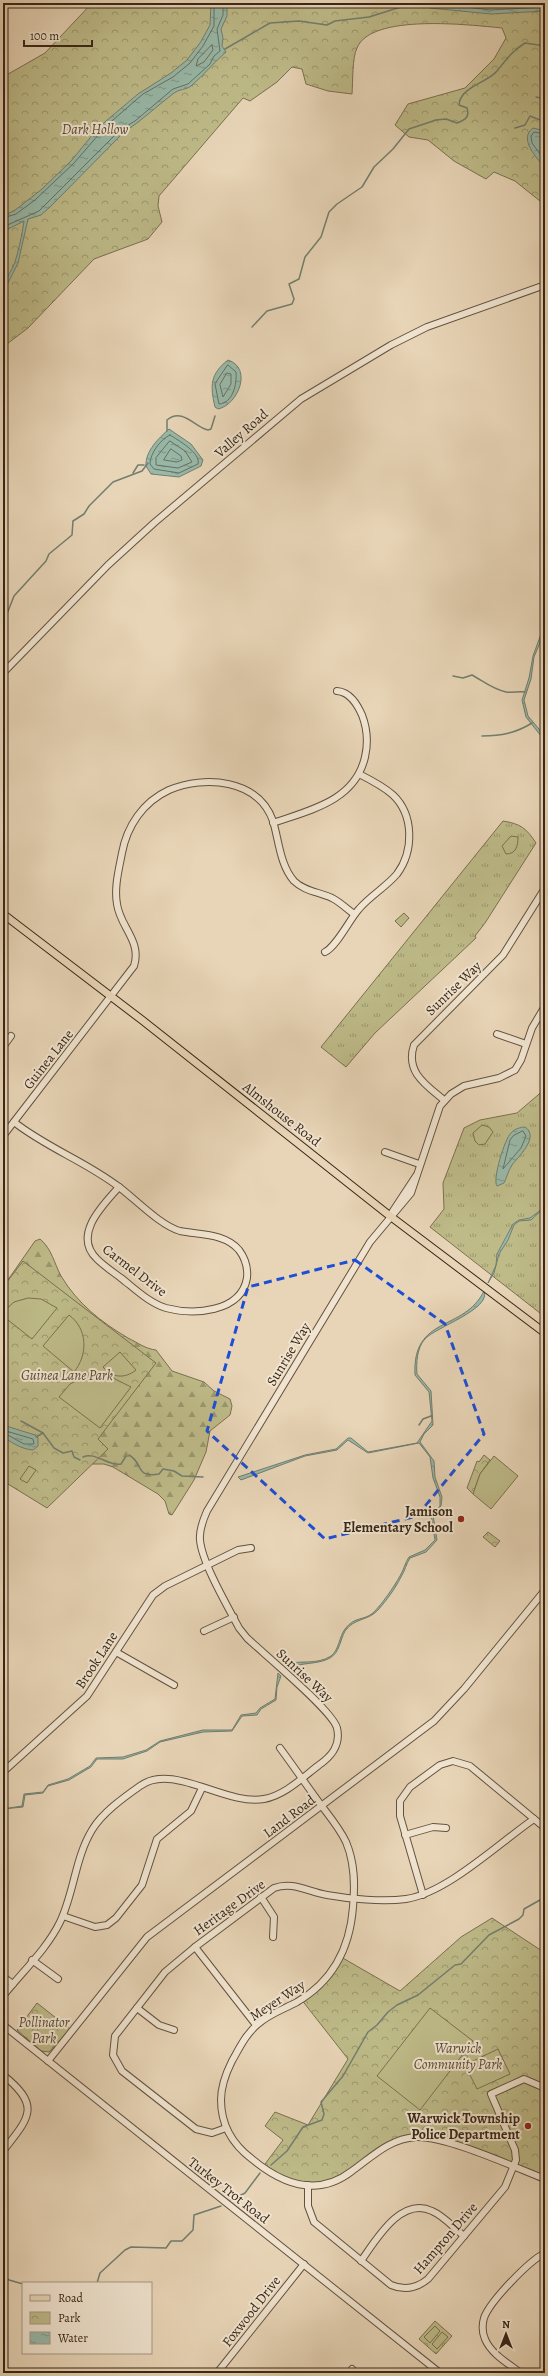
<svg xmlns="http://www.w3.org/2000/svg" width="548" height="2376" font-family="Alegreya,serif">
<defs>
<pattern id="grass-tufts" width="24" height="20" patternUnits="userSpaceOnUse"><rect width="24" height="20" fill="#bebb89"/><path d="M3 7l-1-3M5 7V3M7 7l1-3M15 17l-1-3M17 17v-4M19 17l1-3" fill="none" stroke="#9b986f"/></pattern>
<pattern id="forest-firs" width="22" height="20" patternUnits="userSpaceOnUse"><rect width="22" height="20" fill="#bebb89"/><path d="M5 1l3.5 6h-7zM16 11l3.5 6h-7z" fill="#9b986f"/></pattern>
<pattern id="park-crowns" width="20" height="18" patternUnits="userSpaceOnUse"><rect width="20" height="18" fill="#bebb89"/><path d="M2 6a3 3 0 1 1 6 0M12 15a3 3 0 1 1 6 0" fill="none" stroke="#9b986f"/></pattern>
<pattern id="water-ripples" width="26" height="14" patternUnits="userSpaceOnUse"><rect width="26" height="14" fill="#98b9a9"/><path d="M2 4q2-2 4 0t4 0M15 11q2-2 4 0t4 0" fill="none" stroke="#7d9689"/></pattern>
</defs>
<rect width="100%" height="100%" fill="#e8d5b7"/>
<filter id="stains"><feTurbulence type="fractalNoise" baseFrequency=".005" numOctaves="4"/><feColorMatrix values="0 0 0 0 .2 0 0 0 0 .09 0 0 0 0 .02 0 0 0 .5 -.17"/></filter>
<radialGradient id="worn" r=".72"><stop offset=".6" stop-color="#630" stop-opacity="0"/><stop offset="1" stop-color="#630" stop-opacity=".3"/></radialGradient>
<!-- grass -->
<g fill="url(#grass-tufts)" stroke="#7b7050">
<path d="M503,821C521,824 526,828 536,843L485,923L475,936L476,938L375,1033L346,1067L321,1047Z"/>
<polygon points="545,1089 545,1317 430,1227 444,1209 443,1183 464,1128 480,1120 517,1113"/>
</g>
<!-- forest -->
<path fill="url(#forest-firs)" stroke="#7b7050" d="M40,1239C52,1249 54,1263 61,1276C78,1304 101,1322 128,1338C138,1343 146,1349 156,1350L172,1371L204,1382L214,1391L230,1399L232,1406L230,1415L210,1431L206,1452L194,1480L172,1515L169,1514L165,1501L158,1494L113,1467L104,1464H92L3,1287L35,1241Z"/>
<!-- park -->
<g fill="url(#park-crowns)" stroke="#7b7050">
<path d="M92,3H545V205L515,181L494,172L486,179L454,161L428,140L409,137L395,125L408,104L465,88L494,59L506,38L502,28C471,25 371,13 357,48C352,58 353,81 352,94L328,91L306,84L302,69L292,67L277,82L250,101L243,98L159,196L158,206L162,222L148,239L94,259L28,328L3,347V77L45,53Z"/>
<polygon points="23,1261 156,1363 98,1439 108,1449 47,1508 3,1481 3,1287"/>
<polygon points="484,1455 490,1460 480,1474 473,1494 467,1488 477,1461 479,1462"/>
<polygon points="488,1532 500,1541 495,1547 483,1537"/>
<polygon points="492,1918 545,1953 545,2179 432,2138 394,2142 333,2181 300,2185 262,2168 283,2140 265,2126 275,2112 308,2125 348,2059 301,1999 311,1992 341,1957 400,1991 461,1937"/>
<polygon points="37,2003 70,2029 49,2052 41,2051 17,2030"/>
<polygon points="435,2321 452,2336 436,2354 419,2339"/>
</g>
<!-- pitch -->
<g fill="#bebb89" stroke="#7b7050">
<path d="M511,836L518,837C518,846 516,854 506,854L502,846Z"/>
<polygon points="404,913 409,918 401,927 395,921"/>
<polygon points="482,1125 489,1127 493,1132 485,1144 479,1145 475,1141 473,1133"/>
<polygon points="28,1298 41,1299 57,1308 32,1339 3,1316 3,1312 14,1302"/>
<path d="M69,1315C88,1329 88,1355 74,1372L43,1346Z"/>
<path d="M120,1352L136,1370C125,1379 112,1378 103,1367Z"/>
<polygon points="92,1373 107,1375 131,1387 100,1428 59,1397 70,1384"/>
<polygon points="494,1456 518,1476 491,1509 473,1494 480,1474"/>
<polygon points="29,1466 36,1470 27,1483 20,1479"/>
<polygon points="430,2008 473,2041 420,2110 377,2076"/>
<polygon points="498,2049 510,2074 477,2089 465,2065"/>
<polygon points="435,2326 440,2331 430,2343 424,2337"/>
<polygon points="442,2332 448,2337 437,2349 432,2344"/>
</g>
<!-- water -->
<g fill="url(#water-ripples)" stroke="#727e6f">
<path d="M211,3H227V16L221,29L223,38L222,46L226,52C214,62 204,75 191,86C186,90 179,89 174,93C157,106 141,121 123,133L50,207L41,215L28,219L18,263L3,293C3,281 11,273 15,262C19,249 22,235 24,221L4,231L3,235V215L14,211L42,189L71,161L99,127L138,94L171,73L187,60L200,43L210,25Z"/>
<polygon points="428,3 545,3 545,11 491,14 430,8 427,7"/>
<path d="M533,128L545,131V168C537,158 518,139 533,128Z"/>
<path d="M228,360C253,368 238,405 218,409L215,407C210,386 210,374 228,360Z"/>
<path d="M169,429L191,444L203,460L201,466L179,477L151,474L146,466C145,451 159,438 169,429Z"/>
<polygon points="545,623 545,631 534,657 531,679 524,700 528,716 544,735 545,741 526,717 522,700 529,678 533,656"/>
<path d="M525,1127C540,1137 518,1157 512,1165C508,1171 507,1177 504,1183L497,1186C492,1180 505,1138 511,1133C514,1129 521,1127 525,1127Z"/>
<polygon points="545,1207 531,1220 519,1221 514,1225 508,1240 499,1254 494,1273 488,1283 496,1265 497,1254 513,1224 519,1220 530,1218"/>
<path d="M484,1291C492,1309 434,1328 425,1339C417,1347 416,1364 417,1374L431,1391L433,1425L424,1434L420,1442L434,1461L435,1477L442,1497L441,1506L433,1515L437,1540L426,1552L410,1558C406,1564 405,1571 401,1577C395,1589 386,1601 378,1610C368,1621 354,1618 345,1631C340,1640 340,1652 330,1658C317,1665 302,1662 289,1668L286,1664C301,1660 317,1665 331,1656C339,1650 339,1637 345,1629C355,1616 363,1621 373,1613C383,1603 393,1588 400,1576C404,1569 405,1563 409,1557L425,1550L435,1540L431,1515L440,1506V1497L433,1478L430,1457L419,1443L368,1453L348,1440L337,1450L305,1456L241,1480L238,1477L305,1455L336,1449L348,1438H351L368,1452L417,1443L432,1421L429,1392L415,1375C412,1315 464,1332 484,1291Z"/>
<path d="M3,1425L35,1435L38,1438V1446L33,1450C21,1449 13,1443 3,1437Z"/>
<polygon points="278,1673 281,1676 277,1687 276,1700 261,1709 257,1715 242,1716 232,1731 203,1732 160,1742 147,1751 123,1759 97,1759 91,1767 69,1780 48,1786 43,1793 25,1795 23,1807 3,1809 22,1806 24,1794 43,1792 48,1785 68,1779 90,1766 96,1758 123,1757 146,1750 160,1741 203,1730 232,1730 241,1715 256,1713 260,1708 275,1699"/>
</g>
<g fill="none" stroke-linecap="round" stroke-linejoin="round">
<!-- shore -->
<g stroke="#687060" stroke-width="1">
<polyline points="432,3 491,10 545,7"/>
<polyline points="461,3 491,5 514,3"/>
<polygon points="212,45 213,50 204,62 196,66 198,59"/>
<polyline points="545,134 534,132 531,136 532,143 545,161"/>
<polyline points="3,218 16,214 35,200 74,163 106,126 143,94 173,77 190,63 203,46 214,26 214,3"/>
<polyline points="3,227 39,211 120,130 135,121 173,89 188,84 210,64 214,56 220,51 217,29 223,15 223,3"/>
<path d="M228,365L236,372C237,384 233,403 219,404L215,384Z"/>
<polygon points="227,373 231,374 231,384 223,397 220,385"/>
<path d="M170,435C178,440 201,453 198,464L179,473L154,469L150,464C150,453 161,439 170,435Z"/>
<polygon points="170,441 185,451 192,462 178,468 156,465 156,458"/>
<polygon points="171,449 181,456 182,460 177,462 164,460"/>
<polygon points="523,1131 526,1136 521,1148 503,1169 510,1140 513,1136"/>
<polygon points="6,1431 33,1439 34,1444 24,1444 6,1434"/>
</g>
<!-- stream -->
<g stroke="#727e6f" stroke-width="1.5">
<polyline points="225,49 270,23 299,21 327,25 335,21 369,17 404,6 428,5"/>
<polyline points="536,97 545,99"/>
<polyline points="515,128 525,125 530,116 545,122"/>
<path d="M252,327L267,311L292,304L294,299L289,284L299,279L305,257L321,237L329,212L337,204L362,187L374,167L393,149L409,129L436,120L446,119L457,123C465,120 470,117 467,108L459,105C460,87 487,83 497,71C506,60 512,51 525,43L545,46"/>
<path d="M167,431V420C183,407 195,428 208,430L211,429L215,416"/>
<polyline points="133,473 138,465 144,465"/>
<polyline points="3,624 14,596 46,561 49,554 72,535 73,521 84,514 89,506 113,482 142,471 148,463"/>
<path d="M453,676L463,678L472,675C483,681 492,689 506,692C511,693 519,691 525,692"/>
<path d="M482,736C501,736 516,733 532,723"/>
<polyline points="21,1421 43,1433 54,1448 63,1453 72,1451 74,1457 80,1460"/>
<polyline points="419,1425 423,1419 431,1416"/>
<polyline points="36,1437 43,1433"/>
<path d="M129,1455C144,1463 134,1478 159,1474L163,1469L174,1471L182,1476L203,1477"/>
<path d="M83,1457C95,1451 109,1467 121,1464L126,1456"/>
<polyline points="271,2165 287,2151 303,2127 322,2120 324,2114 321,2102 343,2076 368,2032 377,2025 388,2012 397,2005 418,1995 455,1965 461,1964 489,1935 519,1919 523,1915 524,1909 540,1900 545,1902"/>
<polyline points="231,2200 245,2193 260,2173"/>
<polyline points="3,2275 9,2280 23,2284"/>
<polyline points="97,2283 100,2273 125,2250 131,2247 166,2248 171,2241 182,2241 193,2230 194,2215 221,2206"/>
</g>
<defs>
<g id="minor">
<polyline points="3,673 108,565 154,523 301,399 391,345 427,327 545,285"/>
<path d="M273,823C310,810 355,801 365,757C368,744 367,728 362,715C357,704 350,692 337,691"/>
<path d="M325,952C337,946 349,920 359,909C370,896 386,887 397,874C414,851 414,815 393,795C383,786 371,780 359,774"/>
<polyline points="497,1034 526,1044"/>
<polyline points="3,1047 11,1036"/>
<path d="M444,1100C426,1085 405,1072 414,1045L503,955L545,888"/>
<path d="M14,1122C47,1148 85,1161 119,1187"/>
<path d="M3,1136L134,966C142,941 120,927 117,904C114,887 119,869 122,853C127,826 143,802 169,790C205,775 258,779 273,821C279,841 280,865 294,881C304,891 319,892 332,898C340,902 347,909 354,914"/>
<polyline points="385,1152 419,1164"/>
<path d="M119,1187C135,1199 161,1226 180,1231C199,1235 225,1233 239,1250C245,1258 248,1268 247,1278C241,1313 193,1315 166,1308C149,1303 134,1288 121,1278C113,1272 104,1266 97,1259C72,1235 103,1205 119,1187Z"/>
<polyline points="391,1214 416,1176"/>
<polyline points="204,1631 234,1617"/>
<polyline points="116,1652 174,1685"/>
<path d="M280,1748C294,1767 307,1786 321,1805C330,1817 340,1829 346,1842C355,1863 355,1885 353,1907C350,1947 333,1981 297,2002C284,2009 269,2014 258,2024C246,2034 240,2047 232,2061C226,2073 221,2085 221,2100C221,2125 232,2144 252,2159C282,2184 317,2198 352,2171C373,2156 389,2139 416,2137C447,2136 514,2167 545,2179"/>
<polyline points="3,1772 87,1696 153,1595 165,1586 238,1550 251,1548"/>
<polyline points="405,1835 433,1827 446,1828"/>
<polyline points="423,1895 400,1816 400,1801 410,1787 440,1765 453,1761 470,1766 545,1828"/>
<polyline points="261,1897 274,1917 273,1937"/>
<polyline points="63,1916 95,1927 107,1925 116,1918 142,1885 157,1839 191,1811 202,1788"/>
<polyline points="195,1947 256,2025"/>
<polyline points="32,1960 58,1979"/>
<polyline points="3,1977 13,1984"/>
<path d="M3,1996C22,1972 47,1949 60,1922C74,1893 75,1858 92,1830C102,1813 123,1798 140,1786C173,1762 225,1806 264,1799C285,1795 302,1778 319,1765C332,1756 341,1745 337,1728C333,1711 264,1654 247,1638L239,1628C228,1607 202,1563 200,1540C199,1530 203,1520 207,1511L370,1242L411,1193L440,1106L451,1094L464,1086L499,1078L515,1070L521,1060L532,1028L545,1006"/>
<polyline points="137,2008 159,2025 174,2030"/>
<polyline points="3,2025 440,2373"/>
<polyline points="48,2061 147,1937 434,1721 464,1689 545,1590"/>
<path d="M3,2075C42,2106 29,2118 3,2151"/>
<path d="M226,2128L212,2133L196,2129L122,2071L113,2055L115,2036L165,1972L195,1947L274,1888C293,1881 308,1892 327,1895C349,1899 383,1902 406,1899C447,1893 499,1843 534,1819"/>
<path d="M308,2185V2206L314,2222L391,2285C405,2291 417,2288 428,2279L505,2187L516,2160L515,2150L491,2094L524,2079L545,2088"/>
<path d="M361,2261C376,2240 401,2196 432,2211C444,2216 454,2228 464,2236"/>
<polyline points="352,2369 356,2373"/>
<polyline points="217,2373 304,2264"/>
<path d="M521,2373C509,2364 491,2354 485,2339C482,2332 482,2325 484,2318C490,2301 529,2261 545,2253"/>
</g>
<polyline id="major" points="3,914 142,1020 390,1216 545,1333"/>
</defs>
<!-- minor casing -->
<use href="#minor" stroke="#64523f" stroke-width="8"/>
<!-- major casing -->
<use href="#major" stroke="#382617" stroke-width="9"/>
<!-- minor -->
<use href="#minor" stroke="#f0e4d0" stroke-width="6"/>
<!-- major -->
<use href="#major" stroke="#e8d5b7" stroke-width="7"/>
</g>
<!-- marked area -->
<path fill="none" stroke="#1d4ed8" stroke-width="3" stroke-dasharray="8 5" stroke-linejoin="round" d="M355,1260L445,1324L484,1434L417,1516L325,1539L207,1431L248,1287Z"/>
<!-- markers -->
<g fill="#8f2418" stroke="#f0e4d0" stroke-width="1.5">
<circle cx="461" cy="1519" r="4"/>
<circle cx="528" cy="2126" r="4"/>
</g>
<g text-anchor="middle" stroke-width="4" stroke-linejoin="round" paint-order="stroke">
<!-- park labels -->
<g font-size="14" font-style="italic" fill="#5a4b34" stroke="#f0e4d0">
<text x="95" y="134">Dark Hollow</text>
<text x="67" y="1380">Guinea Lane Park</text>
<text x="44" y="2027">Pollinator<tspan x="44" dy="16">Park</tspan></text>
<text x="458" y="2053">Warwick<tspan x="458" dy="16">Community Park</tspan></text>
</g>
<!-- street labels -->
<g font-size="14" fill="#382617" stroke="#f0e4d0">
<text transform="translate(241 433) rotate(-41)" y="5">Valley Road</text>
<text transform="translate(453 988) rotate(-44)" y="5">Sunrise Way</text>
<text transform="translate(48 1059) rotate(-52)" y="5">Guinea Lane</text>
<text transform="translate(282 1114) rotate(38)" y="5">Almshouse Road</text>
<text transform="translate(135 1270) rotate(37)" y="5">Carmel Drive</text>
<text transform="translate(288 1354) rotate(-59)" y="5">Sunrise Way</text>
<text transform="translate(96 1660) rotate(-57)" y="5">Brook Lane</text>
<text transform="translate(305 1675) rotate(43)" y="5">Sunrise Way</text>
<text transform="translate(289 1816) rotate(-37)" y="5">Land Road</text>
<text transform="translate(229 1907) rotate(-36)" y="5">Heritage Drive</text>
<text transform="translate(277 2000) rotate(-33)" y="5">Meyer Way</text>
<text transform="translate(229 2190) rotate(38)" y="5">Turkey Trot Road</text>
<text transform="translate(445 2238) rotate(-49)" y="5">Hampton Drive</text>
<text transform="translate(251 2311) rotate(-52)" y="5">Foxwood Drive</text>
</g>
<!-- poi labels -->
<g font-size="14" font-weight="bold" fill="#382617" stroke="#f0e4d0" text-anchor="end">
<text x="453" y="1516">Jamison<tspan x="453" dy="16">Elementary School</tspan></text>
<text x="520" y="2123">Warwick Township<tspan x="520" dy="16">Police Department</tspan></text>
</g>
</g>
<!-- margin -->
<rect width="548" height="2376" fill="none" stroke="#e8d5b7" stroke-width="16"/>
<rect x="4" y="4" width="540" height="2368" fill="none" stroke="#382617" stroke-width="2"/>
<rect x="8" y="8" width="532" height="2360" fill="none" stroke="#382617"/>
<!-- legend -->
<rect x="22" y="2282" width="130" height="72" fill="#f0e4d0" stroke="#a69886"/>
<rect x="30" y="2295" width="20" height="6" fill="#e8d5b7" stroke="#a69886"/>
<text x="58" y="2302" font-size="12" fill="#382617">Road</text>
<rect x="30" y="2312" width="20" height="12" fill="url(#park-crowns)" stroke="#a69886"/>
<text x="58" y="2322" font-size="12" fill="#382617">Park</text>
<rect x="30" y="2332" width="20" height="12" fill="url(#water-ripples)" stroke="#a69886"/>
<text x="58" y="2342" font-size="12" fill="#382617">Water</text>
<!-- north arrow -->
<g transform="translate(506 2334)" stroke="#f0e4d0" stroke-width="3" paint-order="stroke">
<path d="M0-3L7 15L0 10L-7 15Z" fill="#382617"/>
<text y="-6" font-size="11" font-weight="bold" text-anchor="middle" fill="#382617">N</text>
</g>
<!-- scale -->
<path d="M24 40v6h68v-6" fill="none" stroke="#382617" stroke-width="2"/>
<text x="30" y="40" font-size="12" fill="#382617" stroke="#f0e4d0" stroke-width="3" paint-order="stroke">100 m</text>
<rect width="100%" height="100%" filter="url(#stains)"/>
<rect width="100%" height="100%" fill="url(#worn)"/>
</svg>
